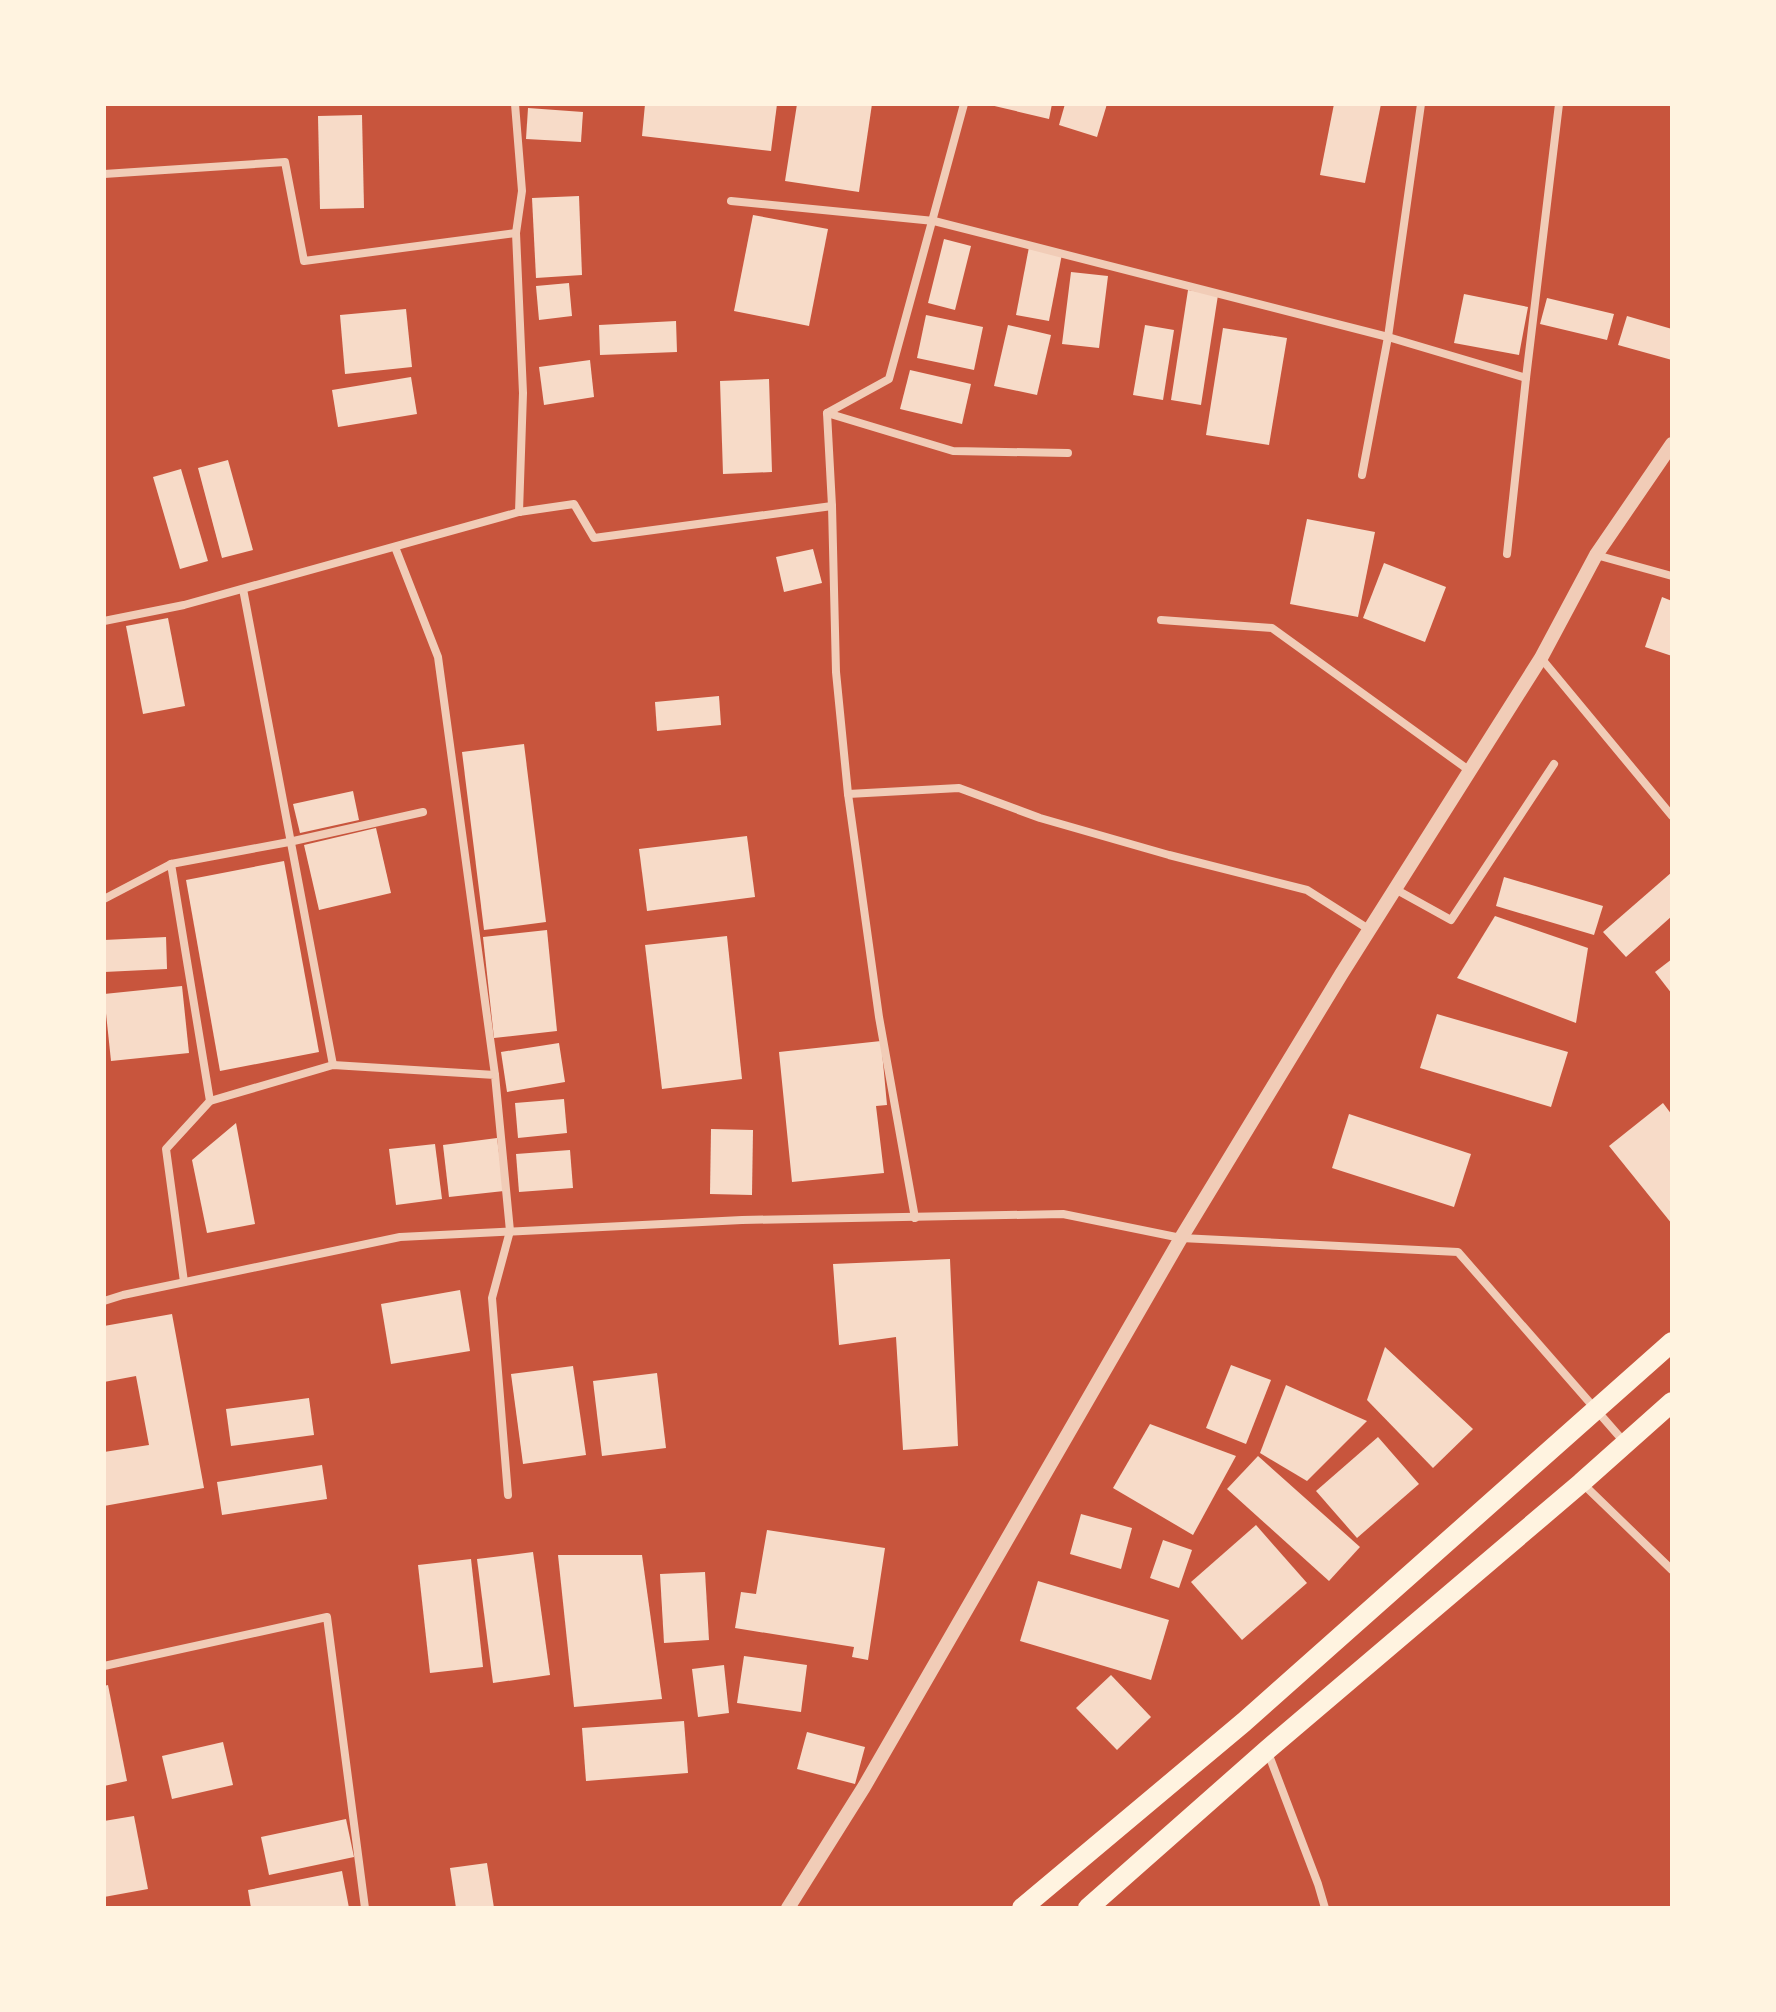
<svg xmlns="http://www.w3.org/2000/svg" width="1776" height="2012" font-family="Figtree,sans-serif">
<rect width="100%" height="100%" fill="#c8553d"/>
<!-- building -->
<g fill="#f7dbc8">
<polygon points="645,104 777,104 771,151 642,136"/>
<polygon points="797,104 872,104 859,192 785,181"/>
<polygon points="986,104 1052,104 1049,119"/>
<polygon points="1065,104 1107,104 1097,137 1059,125"/>
<polygon points="1334,104 1381,104 1365,183 1320,175"/>
<polygon points="528,108 583,112 581,142 526,139"/>
<polygon points="362,115 364,208 320,209 318,116"/>
<polygon points="579,196 582,275 536,278 532,198"/>
<polygon points="753,215 828,229 809,326 734,311"/>
<polygon points="944,239 971,246 955,310 928,303"/>
<polygon points="1029,247 1062,254 1049,321 1016,315"/>
<polygon points="1071,272 1108,276 1099,348 1062,344"/>
<polygon points="569,283 572,316 539,320 536,286"/>
<polygon points="1188,290 1218,295 1201,405 1171,400"/>
<polygon points="1464,294 1528,307 1519,355 1454,343"/>
<polygon points="1547,298 1614,314 1607,340 1540,324"/>
<polygon points="406,309 412,367 345,374 340,315"/>
<polygon points="926,315 983,327 974,370 917,358"/>
<polygon points="1627,316 1672,329 1672,360 1618,345"/>
<polygon points="676,321 677,352 600,355 599,325"/>
<polygon points="1008,325 1051,335 1037,395 994,386"/>
<polygon points="1145,325 1174,330 1163,400 1133,395"/>
<polygon points="1223,328 1287,338 1269,445 1206,435"/>
<polygon points="590,360 594,397 544,405 539,367"/>
<polygon points="910,370 971,384 962,424 900,409"/>
<polygon points="411,377 417,414 338,427 332,390"/>
<polygon points="769,379 772,472 723,474 720,381"/>
<polygon points="228,460 253,550 222,558 198,468"/>
<polygon points="181,469 208,561 180,569 153,477"/>
<polygon points="1307,519 1375,532 1358,617 1290,604"/>
<polygon points="813,549 822,583 784,592 776,557"/>
<polygon points="1384,563 1446,587 1425,642 1363,618"/>
<polygon points="1662,597 1672,601 1672,656 1645,647"/>
<polygon points="168,618 185,706 143,714 126,626"/>
<polygon points="719,696 721,725 657,731 655,702"/>
<polygon points="524,744 546,922 484,930 462,752"/>
<polygon points="353,791 359,820 300,833 293,804"/>
<polygon points="376,828 391,893 319,910 304,845"/>
<polygon points="747,836 755,897 647,911 639,849"/>
<polygon points="284,861 319,1052 220,1071 186,880"/>
<polygon points="1672,872 1672,916 1626,957 1603,932"/>
<polygon points="1504,877 1603,906 1594,935 1496,906"/>
<polygon points="1495,916 1588,948 1576,1023 1457,978"/>
<polygon points="547,930 557,1031 494,1038 483,937"/>
<polygon points="727,936 742,1079 662,1089 645,945"/>
<polygon points="166,937 167,969 104,972 104,940"/>
<polygon points="1672,959 1672,994 1655,972"/>
<polygon points="182,986 189,1053 111,1061 104,994"/>
<polygon points="1437,1014 1568,1052 1551,1107 1420,1068"/>
<polygon points="881,1041 887,1105 876,1106 884,1173 792,1182 779,1052"/>
<polygon points="559,1043 565,1082 507,1092 501,1052"/>
<polygon points="564,1099 567,1133 518,1138 515,1103"/>
<polygon points="1663,1103 1672,1115 1672,1224 1609,1146"/>
<polygon points="1349,1114 1471,1154 1454,1207 1332,1168"/>
<polygon points="236,1123 255,1224 207,1233 192,1160"/>
<polygon points="711,1129 753,1130 752,1195 710,1194"/>
<polygon points="497,1138 504,1191 449,1197 443,1145"/>
<polygon points="435,1144 442,1199 396,1205 389,1149"/>
<polygon points="570,1150 573,1188 519,1192 516,1154"/>
<polygon points="950,1259 958,1446 903,1450 896,1337 839,1345 833,1264"/>
<polygon points="460,1290 470,1351 391,1364 381,1304"/>
<polygon points="172,1314 204,1488 104,1506 104,1452 149,1445 136,1376 104,1382 104,1326"/>
<polygon points="1385,1347 1473,1429 1433,1468 1367,1400"/>
<polygon points="1231,1365 1271,1380 1246,1444 1206,1428"/>
<polygon points="573,1366 586,1455 523,1464 511,1374"/>
<polygon points="657,1373 666,1448 602,1456 593,1381"/>
<polygon points="1286,1385 1367,1421 1307,1481 1260,1453"/>
<polygon points="309,1398 314,1435 231,1446 226,1409"/>
<polygon points="1150,1424 1236,1456 1193,1535 1113,1488"/>
<polygon points="1378,1437 1419,1484 1357,1538 1316,1491"/>
<polygon points="1258,1456 1360,1547 1329,1581 1227,1489"/>
<polygon points="322,1465 327,1499 222,1515 217,1482"/>
<polygon points="1081,1514 1132,1528 1121,1569 1070,1554"/>
<polygon points="1256,1525 1307,1583 1242,1640 1191,1582"/>
<polygon points="767,1530 885,1548 868,1660 852,1657 854,1647 735,1628 741,1592 756,1594"/>
<polygon points="1163,1540 1192,1550 1179,1588 1150,1578"/>
<polygon points="533,1552 550,1675 493,1683 477,1559"/>
<polygon points="558,1555 642,1555 662,1699 574,1707"/>
<polygon points="471,1559 483,1667 430,1673 418,1565"/>
<polygon points="705,1572 709,1640 664,1643 660,1574"/>
<polygon points="1038,1581 1169,1620 1151,1680 1020,1641"/>
<polygon points="744,1656 807,1665 801,1712 737,1703"/>
<polygon points="724,1665 729,1713 698,1717 692,1669"/>
<polygon points="1111,1675 1151,1717 1117,1750 1076,1708"/>
<polygon points="108,1685 127,1781 104,1786 104,1686"/>
<polygon points="684,1721 688,1773 586,1781 582,1728"/>
<polygon points="807,1732 865,1747 855,1784 797,1769"/>
<polygon points="223,1742 233,1785 172,1799 162,1756"/>
<polygon points="134,1816 148,1889 104,1897 104,1821"/>
<polygon points="346,1819 354,1857 269,1875 261,1837"/>
<polygon points="487,1863 494,1908 456,1908 450,1868"/>
<polygon points="342,1871 349,1908 251,1908 248,1890"/>
</g>
<g fill="none" stroke-linecap="round" stroke-linejoin="round">
<!-- minor -->
<g stroke="#f1ccb7" stroke-width="8">
<polyline points="515,104 522,191 516,233 523,393 519,512"/>
<polyline points="104,174 285,162 304,261 516,233"/>
<polyline points="731,201 934,221 1388,337 1526,378"/>
<polyline points="827,413 953,451 1068,453"/>
<polyline points="1362,475 1388,337 1421,104"/>
<polyline points="395,547 438,657 495,1075"/>
<polyline points="1507,554 1526,378 1559,104"/>
<polyline points="1596,555 1672,576"/>
<polyline points="243,589 333,1065"/>
<polyline points="1161,620 1272,628 1470,771"/>
<polyline points="104,621 184,605 519,512 574,504 594,538 832,506"/>
<polyline points="1541,658 1672,816"/>
<polyline points="848,794 959,788 1040,818 1169,855 1307,890 1370,930"/>
<polyline points="171,864 289,842 423,812"/>
<polyline points="1395,889 1451,920 1554,764"/>
<polyline points="104,899 171,864 210,1101 166,1149 184,1282"/>
<polyline points="210,1101 333,1065 495,1075 510,1231 492,1298 508,1495"/>
<polyline points="915,1218 879,1017 848,794 836,672 832,506 827,413 889,379 964,104"/>
<polyline points="104,1301 123,1295 400,1237 742,1220 1063,1214 1181,1238 1458,1252 1626,1444"/>
<polyline points="1582,1483 1672,1570"/>
<polyline points="104,1666 327,1617 365,1908"/>
<polyline points="1267,1750 1318,1884 1325,1908"/>
</g>
<!-- tertiary -->
<polyline stroke="#f1ccb7" stroke-width="14" points="788,1908 864,1787 1181,1238 1342,973 1541,658 1596,555 1672,444"/>
<!-- primary -->
<g stroke="#fff3e0" stroke-width="20">
<polyline points="1022,1908 1244,1722 1672,1342"/>
<polyline points="1088,1908 1267,1750 1581,1483 1672,1402"/>
</g>
</g>
<!-- border -->
<rect width="1776" height="2012" fill="none" stroke="#fff3e0" stroke-width="212"/>
</svg>
